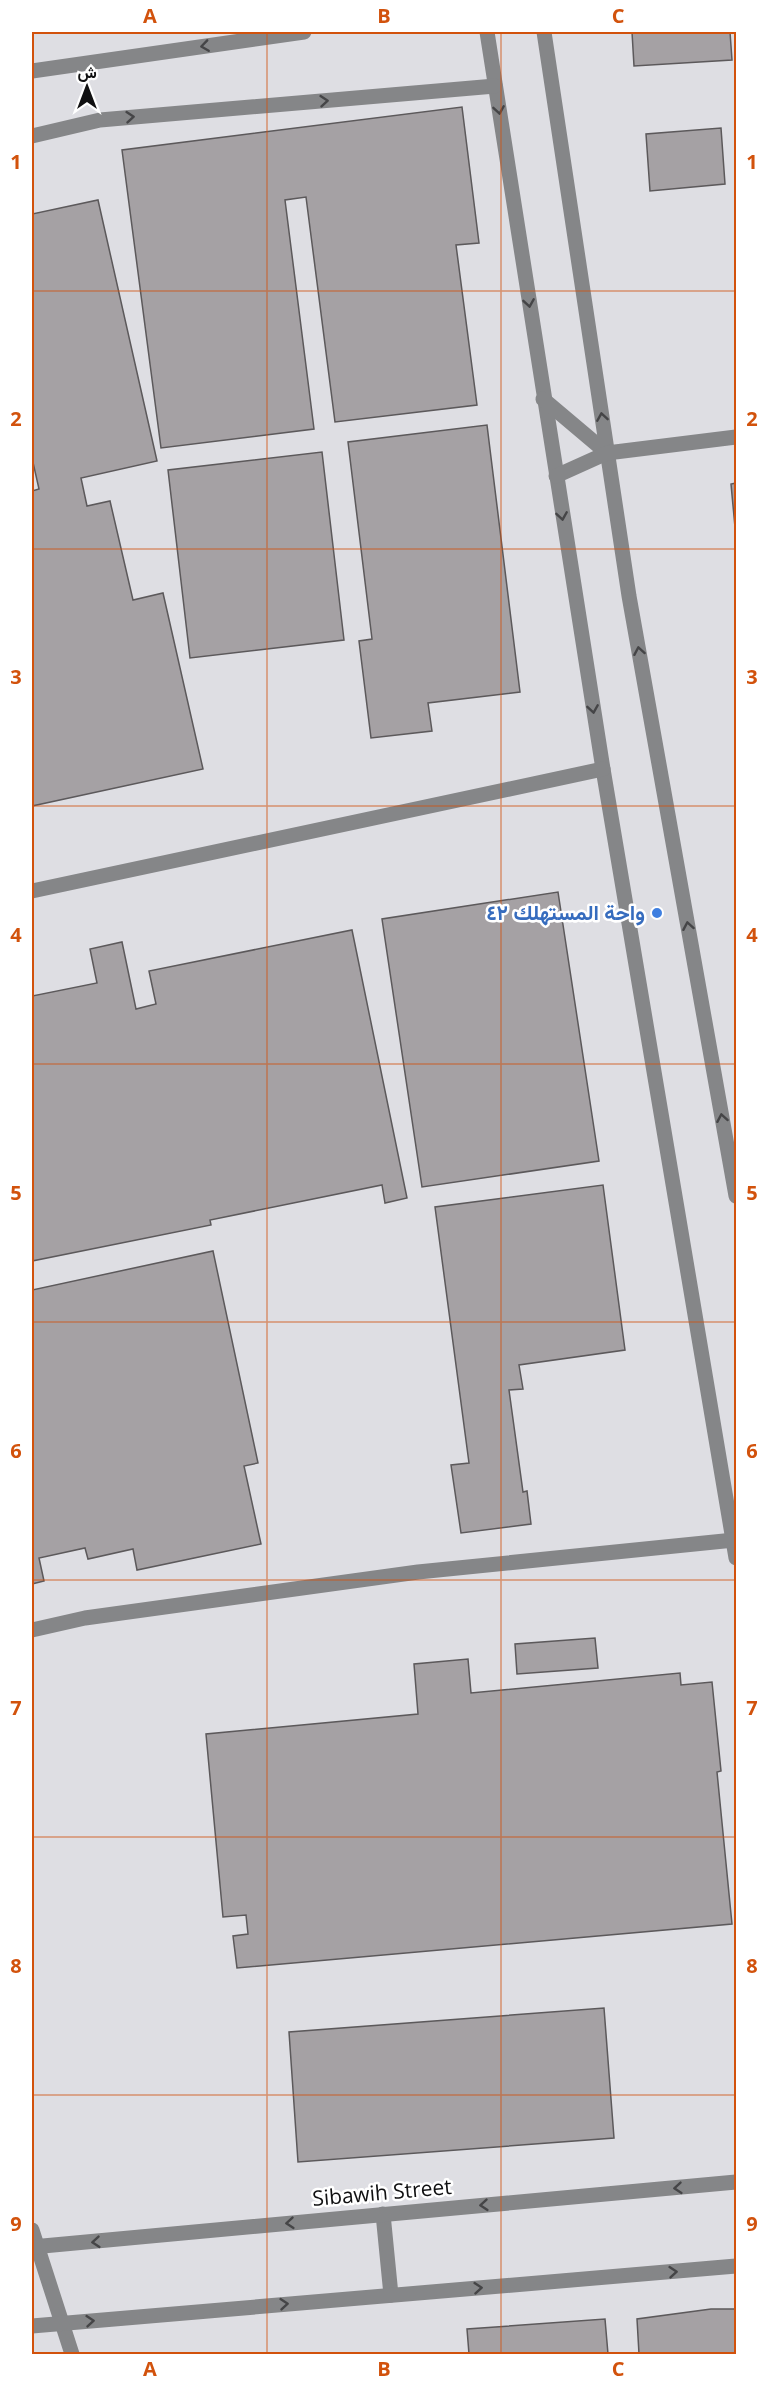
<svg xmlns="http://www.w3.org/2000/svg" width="768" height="2386" font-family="'Open Sans',Vazirmatn,sans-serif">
<rect width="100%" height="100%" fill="#dedee3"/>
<!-- building -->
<g fill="#a5a1a4" stroke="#5c595b" stroke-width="1.5">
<polygon points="632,32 730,32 732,60 634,66"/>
<polygon points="462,107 479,243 456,245 477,405 335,422 306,197 285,200 314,429 161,448 122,150"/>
<polygon points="721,128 725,184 650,191 646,134"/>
<polygon points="98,200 157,461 81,478 87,506 110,501 133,600 163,593 203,769 32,806 32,491 39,489 32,458 32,214"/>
<polygon points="487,425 520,692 428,703 432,731 371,738 359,641 372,639 348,442"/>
<polygon points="322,452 344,640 190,658 168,470"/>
<polygon points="736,483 736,538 731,484"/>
<polygon points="558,892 599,1161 422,1187 382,919"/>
<polygon points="352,930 407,1198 385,1203 382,1185 210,1220 211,1225 32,1261 32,996 97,983 90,949 122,942 136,1009 156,1004 149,971"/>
<polygon points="603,1185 625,1350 519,1365 523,1389 509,1390 523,1492 527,1491 531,1524 461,1533 451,1465 469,1463 435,1207"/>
<polygon points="213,1251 258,1463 244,1466 261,1544 137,1570 133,1549 88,1559 85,1548 39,1558 44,1581 32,1584 32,1290"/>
<polygon points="595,1638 598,1668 517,1674 515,1644"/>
<polygon points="468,1659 471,1693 680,1673 681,1685 712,1682 721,1771 717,1772 732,1924 237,1968 233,1936 248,1934 246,1915 223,1917 206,1734 418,1714 414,1664"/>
<polygon points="604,2008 614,2138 298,2162 289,2032"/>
<polygon points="711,2309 736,2309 736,2354 639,2354 637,2319"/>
<polygon points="605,2319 608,2354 469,2354 467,2329"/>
</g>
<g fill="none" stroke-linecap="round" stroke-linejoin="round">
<!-- street -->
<g stroke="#858688" stroke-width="15">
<polyline points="487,32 603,769 736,1558"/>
<polyline points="544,32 629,596 736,1196"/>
<polyline points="32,71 304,32"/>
<polyline points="32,136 100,120 495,86"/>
<polyline points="543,399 607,453"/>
<polyline points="556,476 607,453 736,437"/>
<polyline points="32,891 603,769"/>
<polyline points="32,1630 85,1618 418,1572 734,1540"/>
<polyline points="383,2214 391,2295"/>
<polyline points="32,2230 72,2354"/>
<polyline points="32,2247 736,2182"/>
<polyline points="32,2326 736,2266"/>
</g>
</g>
<!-- one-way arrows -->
<defs><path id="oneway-chevron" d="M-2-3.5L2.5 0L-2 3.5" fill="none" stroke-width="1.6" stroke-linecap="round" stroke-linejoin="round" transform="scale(1.5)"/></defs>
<g stroke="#454547">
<use href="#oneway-chevron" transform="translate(205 46) rotate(172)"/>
<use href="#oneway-chevron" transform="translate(324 101) rotate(-5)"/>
<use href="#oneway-chevron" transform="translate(499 110) rotate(81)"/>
<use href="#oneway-chevron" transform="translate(130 117) rotate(-5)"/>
<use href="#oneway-chevron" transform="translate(529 303) rotate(81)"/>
<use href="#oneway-chevron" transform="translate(602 417) rotate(-99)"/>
<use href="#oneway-chevron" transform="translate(562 516) rotate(81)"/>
<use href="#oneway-chevron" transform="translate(639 651) rotate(-100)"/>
<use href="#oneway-chevron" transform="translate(593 709) rotate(81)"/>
<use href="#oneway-chevron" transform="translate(688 926) rotate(-100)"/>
<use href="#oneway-chevron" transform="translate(722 1118) rotate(-100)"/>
<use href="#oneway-chevron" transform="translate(678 2188) rotate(175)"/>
<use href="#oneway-chevron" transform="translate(484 2205) rotate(175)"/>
<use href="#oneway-chevron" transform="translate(290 2223) rotate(175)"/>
<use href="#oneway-chevron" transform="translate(96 2242) rotate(175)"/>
<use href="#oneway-chevron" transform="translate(673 2272) rotate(-5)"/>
<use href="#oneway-chevron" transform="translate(478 2288) rotate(-5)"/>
<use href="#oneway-chevron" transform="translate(284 2304) rotate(-5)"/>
<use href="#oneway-chevron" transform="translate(90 2321) rotate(-5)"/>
</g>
<!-- grid -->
<path fill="none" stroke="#d2520c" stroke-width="1.5" stroke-opacity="0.55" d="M267,32V2354M501,32V2354M32,291H736M32,549H736M32,806H736M32,1064H736M32,1322H736M32,1580H736M32,1837H736M32,2095H736"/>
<!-- markers -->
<circle fill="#3f7fe0" stroke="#fff" stroke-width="2" cx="657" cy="913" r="6"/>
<g text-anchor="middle" stroke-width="5" stroke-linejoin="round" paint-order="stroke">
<!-- shop labels -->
<g font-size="21" font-weight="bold" fill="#366cbe" stroke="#fff" text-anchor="end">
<text x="645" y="920">واحة المستهلك ٤٢</text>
</g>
<!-- street labels -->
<g font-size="21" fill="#101011" stroke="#fff">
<text transform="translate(382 2193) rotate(-5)" y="7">Sibawih Street</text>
</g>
</g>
<!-- border -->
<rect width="768" height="2386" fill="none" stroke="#ffffff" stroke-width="66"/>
<!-- north arrow -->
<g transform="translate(87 87)" stroke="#ffffff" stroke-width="4.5" paint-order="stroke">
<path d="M0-4.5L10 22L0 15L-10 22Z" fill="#101011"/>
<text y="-9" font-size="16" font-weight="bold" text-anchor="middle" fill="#101011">ش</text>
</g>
<rect x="33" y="33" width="702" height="2320" fill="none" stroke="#d2520c" stroke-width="2"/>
<g font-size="20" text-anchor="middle" font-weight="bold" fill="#d2520c">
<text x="150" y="23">A</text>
<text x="384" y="23">B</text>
<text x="618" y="23">C</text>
<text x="16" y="169">1</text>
<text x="752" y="169">1</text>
<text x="16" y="426">2</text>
<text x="752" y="426">2</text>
<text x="16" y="684">3</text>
<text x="752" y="684">3</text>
<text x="16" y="942">4</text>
<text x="752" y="942">4</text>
<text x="16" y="1200">5</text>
<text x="752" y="1200">5</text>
<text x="16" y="1458">6</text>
<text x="752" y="1458">6</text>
<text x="16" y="1715">7</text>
<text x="752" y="1715">7</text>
<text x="16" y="1973">8</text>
<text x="752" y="1973">8</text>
<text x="16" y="2231">9</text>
<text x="752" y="2231">9</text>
<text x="150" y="2376">A</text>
<text x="384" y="2376">B</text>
<text x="618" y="2376">C</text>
</g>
</svg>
